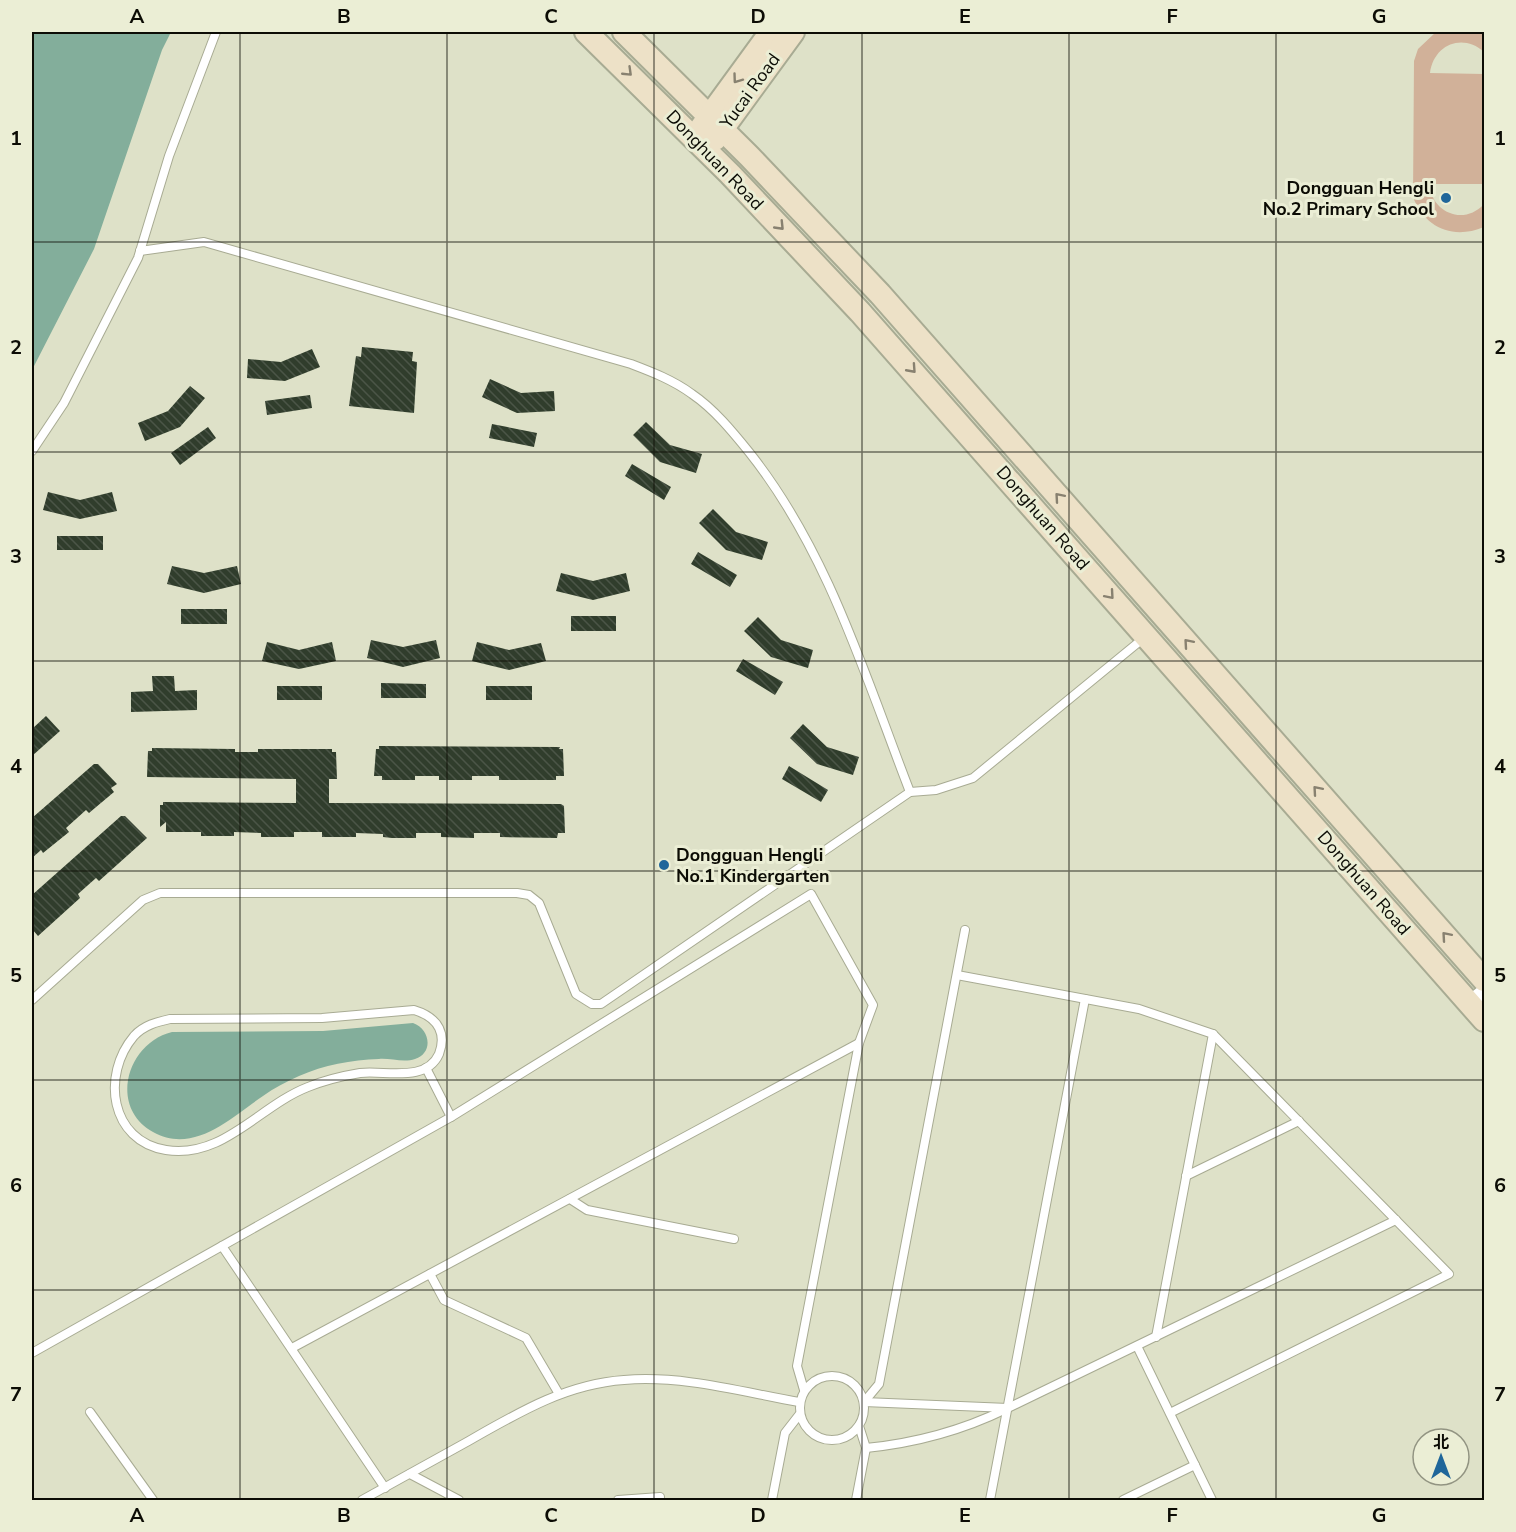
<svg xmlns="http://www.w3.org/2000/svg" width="1516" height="1532" font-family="'Nunito Sans','Noto Sans SC',sans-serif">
<defs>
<pattern id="building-back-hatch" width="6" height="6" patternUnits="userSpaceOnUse" patternTransform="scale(1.5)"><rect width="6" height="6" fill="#303d2c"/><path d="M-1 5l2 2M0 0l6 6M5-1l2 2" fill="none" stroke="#4b5547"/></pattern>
</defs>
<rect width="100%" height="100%" fill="#dee1c8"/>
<!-- grass -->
<path fill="#d1b199" d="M1436,32H1484V52C1463,33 1434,44 1430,73L1484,74V184H1429C1432,213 1464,226 1484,204V227C1453,240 1425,228 1413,197L1414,61L1418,49Z"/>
<!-- water -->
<g fill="#83ae9b">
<polygon points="32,32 171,32 162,50 94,249 32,370"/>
<path d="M413,1023C430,1029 434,1053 415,1059C404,1063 390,1058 379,1059C351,1060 324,1065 299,1076C286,1082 274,1088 263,1096C232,1117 194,1155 153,1132C108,1107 127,1043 172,1032L323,1031Z"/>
</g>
<!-- building -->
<g fill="url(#building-back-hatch)">
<polygon points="362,347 413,352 412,361 417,362 414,413 349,406 356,356 361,357"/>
<polygon points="312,349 320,367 285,381 247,378 248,359 281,362"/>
<polygon points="490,379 521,393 554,391 555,411 517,413 482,397"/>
<polygon points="190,386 205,398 180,427 145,441 138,423 168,411"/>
<polygon points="310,395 312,408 267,415 265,401"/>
<polygon points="646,422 670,445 702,454 696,473 660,462 633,435"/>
<polygon points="492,424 537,433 534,447 489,438"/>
<polygon points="208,427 216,438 180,465 171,453"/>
<polygon points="632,464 671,487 664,500 625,476"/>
<polygon points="48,492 80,500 112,492 117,511 80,519 43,510"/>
<polygon points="713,509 736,532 768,542 762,560 726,550 699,523"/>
<rect x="57" y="536" width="46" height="14"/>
<polygon points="698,552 737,575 730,587 691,564"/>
<polygon points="172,566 204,573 237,566 241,584 204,593 167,584"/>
<polygon points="561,573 593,581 626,573 630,591 593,600 556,591"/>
<rect x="181" y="609" width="46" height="15"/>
<rect x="571" y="616" width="45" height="15"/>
<polygon points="758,617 781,640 813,650 808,668 771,657 744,631"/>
<polygon points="371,640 403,647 436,640 440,658 403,667 367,658"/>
<polygon points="267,642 299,650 332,642 336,661 299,669 262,661"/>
<polygon points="477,642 509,650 541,643 546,661 509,670 472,661"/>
<polygon points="743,659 783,682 775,695 736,671"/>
<polygon points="152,676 174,676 175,691 197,690 197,710 131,712 131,692 153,691"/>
<polygon points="381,683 426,684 426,698 381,698"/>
<rect x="277" y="686" width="45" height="14"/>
<rect x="486" y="686" width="46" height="14"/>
<polygon points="46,716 60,731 32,756 32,729"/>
<polygon points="803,724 827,747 859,757 853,775 817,764 790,738"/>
<polygon points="379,746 560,747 559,749 563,749 564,776 556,776 556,780 499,780 499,776 472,776 472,780 439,780 439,776 415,776 415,780 382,780 382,776 374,776 376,749 379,749"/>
<polygon points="152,748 235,749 235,752 258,752 258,749 332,749 332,752 336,752 337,779 329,779 329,803 561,804 564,806 565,833 558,833 557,838 500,837 500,833 474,833 474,838 441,837 441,833 416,833 416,838 392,838 383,837 383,834 356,833 356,837 322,837 322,832 294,832 294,837 261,837 261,833 234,832 234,836 201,836 201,832 166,832 166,822 160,827 160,805 163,805 163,802 296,803 296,779 147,777 148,751 152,751"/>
<polygon points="94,764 98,764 117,784 111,788 114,792 89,813 86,810 66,828 69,832 43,853 41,850 32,858 32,818"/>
<polygon points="789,766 828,790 821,802 782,779"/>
<polygon points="121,816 125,816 147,838 99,881 96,878 78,894 80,898 38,936 32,929 32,895"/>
</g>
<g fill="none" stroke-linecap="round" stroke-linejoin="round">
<defs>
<g id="lane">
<path d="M140,251L204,242L631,364C652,372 673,380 692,394C714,409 732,431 749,452C828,551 865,676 910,792"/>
<polyline points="32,451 64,403 138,258 169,156 216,32"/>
<polyline points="957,975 1139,1009 1213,1034 1449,1274 1170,1413"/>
<polyline points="32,1000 143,900 160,893 517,893 529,895 539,903 576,994 592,1004 601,1004 910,792 936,790 973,778 1145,637"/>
<path d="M414,1010C424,1013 434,1018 439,1028C443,1036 442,1046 439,1054C426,1083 385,1070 360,1073C342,1076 325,1080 308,1087C259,1106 223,1159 166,1150C110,1141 101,1075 134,1036C144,1025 157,1022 170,1019L322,1018Z"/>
<polyline points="426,1068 451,1117"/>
<polyline points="1186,1176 1299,1121"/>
<polyline points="570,1199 587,1210 734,1239"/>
<polyline points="222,1246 385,1488"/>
<polyline points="430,1274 444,1300 526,1338 559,1394"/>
<polyline points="1156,1337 1213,1034"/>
<polyline points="1137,1346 1212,1500"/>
<polyline points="292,1348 859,1043"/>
<polyline points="32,1353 451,1117 811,894 873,1005 859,1043 797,1366 804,1390"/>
<circle cx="832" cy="1408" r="32"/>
<polyline points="864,1402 1008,1408 1396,1220"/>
<polyline points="864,1402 879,1384 965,930"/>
<polyline points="90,1412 153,1500"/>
<path d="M866,1448C916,1443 961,1431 1006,1409"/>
<polyline points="410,1474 459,1500"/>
<path d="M362,1500C397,1481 431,1462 465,1443C516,1414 565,1384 624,1380C683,1375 742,1392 799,1402"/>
<polyline points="618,1500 660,1497 659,1500"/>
<polyline points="772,1500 785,1433 799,1415"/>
<polyline points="856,1500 866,1448 859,1426"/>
<polyline points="990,1500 1085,999"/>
<polyline points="1123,1500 1195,1465"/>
</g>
<polyline id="street" points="1470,1003 1484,992"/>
<g id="secondary">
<polyline points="586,32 730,174 860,312 1484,1020"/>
<polyline points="624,32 749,156 880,294 1484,980"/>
<polyline points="701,128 771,32"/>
<polyline points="715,139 793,32"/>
</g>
</defs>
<!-- lane casing -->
<use href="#lane" stroke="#a8ab93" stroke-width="10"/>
<!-- street casing -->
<use href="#street" stroke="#a8ab93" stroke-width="18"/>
<!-- secondary casing -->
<use href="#secondary" stroke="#a8ab93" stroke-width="26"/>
<!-- lane -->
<use href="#lane" stroke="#fff" stroke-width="8"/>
<!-- street -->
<use href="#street" stroke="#fff" stroke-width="15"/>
<!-- secondary -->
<use href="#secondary" stroke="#ede1c7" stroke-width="22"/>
</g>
<!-- one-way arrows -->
<defs><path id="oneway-chevron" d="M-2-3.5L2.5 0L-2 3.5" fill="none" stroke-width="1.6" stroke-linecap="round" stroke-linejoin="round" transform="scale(1.5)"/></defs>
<g stroke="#888170">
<use href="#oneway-chevron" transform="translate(628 72) rotate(44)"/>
<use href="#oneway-chevron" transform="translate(737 79) rotate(126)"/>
<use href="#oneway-chevron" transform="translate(780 226) rotate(46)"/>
<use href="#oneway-chevron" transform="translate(912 369) rotate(48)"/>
<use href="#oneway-chevron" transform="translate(1059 497) rotate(-131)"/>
<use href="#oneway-chevron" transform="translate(1110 595) rotate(49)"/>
<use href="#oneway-chevron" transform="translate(1188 643) rotate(-131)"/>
<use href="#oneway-chevron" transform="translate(1317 790) rotate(-131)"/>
<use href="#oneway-chevron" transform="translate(1446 936) rotate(-131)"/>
</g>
<!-- grid -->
<path fill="none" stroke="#0c0c05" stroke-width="1.5" stroke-opacity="0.55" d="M240,32V1500M447,32V1500M654,32V1500M862,32V1500M1069,32V1500M1276,32V1500M32,242H1484M32,452H1484M32,661H1484M32,871H1484M32,1080H1484M32,1290H1484"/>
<!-- markers -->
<g fill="#1f669a" stroke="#ebeed5" stroke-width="2">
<circle cx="1446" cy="198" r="6"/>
<circle cx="664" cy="865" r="6"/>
</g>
<g text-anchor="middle" stroke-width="6" stroke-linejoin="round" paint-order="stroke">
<!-- street labels -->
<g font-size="18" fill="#0c0c05" stroke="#ebeed5">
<text transform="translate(750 91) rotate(-54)" y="6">Yucai Road</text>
<text transform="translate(715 160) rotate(46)" y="6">Donghuan Road</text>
<text transform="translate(1043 518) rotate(49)" y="6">Donghuan Road</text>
<text transform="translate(1364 883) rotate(49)" y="6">Donghuan Road</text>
</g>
<!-- poi labels -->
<g font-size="18" font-weight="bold" fill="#0c0c05" stroke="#ebeed5" text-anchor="end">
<text x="1434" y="194">Dongguan Hengli<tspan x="1434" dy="21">No.2 Primary School</tspan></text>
<text x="676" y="861" text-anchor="start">Dongguan Hengli<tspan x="676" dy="21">No.1 Kindergarten</tspan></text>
</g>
</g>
<!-- border -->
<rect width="1516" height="1532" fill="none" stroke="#ebeed5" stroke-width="66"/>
<!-- north arrow -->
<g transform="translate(1441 1457)"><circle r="28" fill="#ebeed5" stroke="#929482" stroke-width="1.5"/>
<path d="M0-4.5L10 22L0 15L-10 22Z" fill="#1f669a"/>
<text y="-9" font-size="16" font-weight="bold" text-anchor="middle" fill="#0c0c05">北</text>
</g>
<rect x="33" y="33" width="1450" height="1466" fill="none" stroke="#0c0c05" stroke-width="2"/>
<g font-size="20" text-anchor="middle" font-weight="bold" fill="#0c0c05">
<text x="137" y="23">A</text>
<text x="344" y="23">B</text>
<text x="551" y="23">C</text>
<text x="758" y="23">D</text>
<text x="965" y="23">E</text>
<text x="1172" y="23">F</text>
<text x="1379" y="23">G</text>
<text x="16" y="145">1</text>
<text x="1500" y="145">1</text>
<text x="16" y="354">2</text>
<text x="1500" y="354">2</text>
<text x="16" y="563">3</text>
<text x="1500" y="563">3</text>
<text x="16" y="773">4</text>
<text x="1500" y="773">4</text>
<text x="16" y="982">5</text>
<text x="1500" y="982">5</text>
<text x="16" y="1192">6</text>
<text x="1500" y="1192">6</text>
<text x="16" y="1401">7</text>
<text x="1500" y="1401">7</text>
<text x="137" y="1522">A</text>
<text x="344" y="1522">B</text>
<text x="551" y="1522">C</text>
<text x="758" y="1522">D</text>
<text x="965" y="1522">E</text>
<text x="1172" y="1522">F</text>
<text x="1379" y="1522">G</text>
</g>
</svg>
